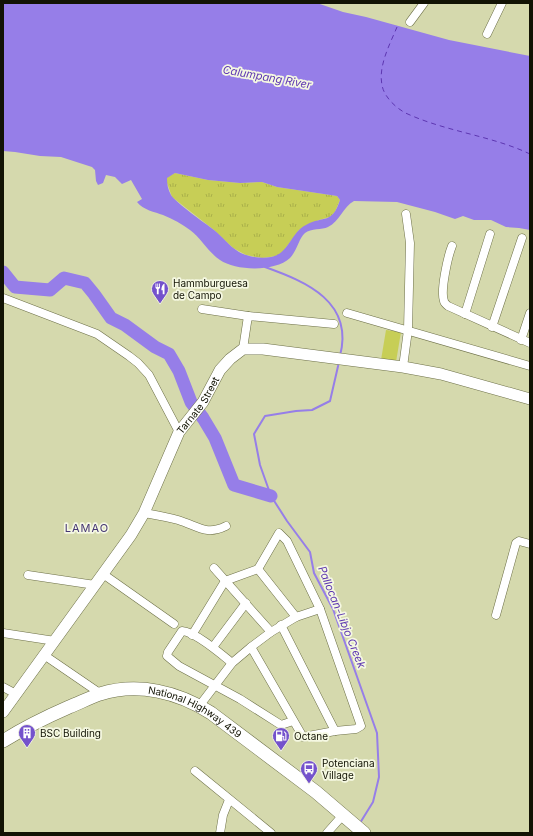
<svg xmlns="http://www.w3.org/2000/svg" width="533" height="836" font-family="Inter,sans-serif">
<defs>
<pattern id="grass-tufts" width="24" height="20" patternUnits="userSpaceOnUse"><rect width="24" height="20" fill="#c7ce56"/><path d="M3 7l-1-3M5 7V3M7 7l1-3M15 17l-1-3M17 17v-4M19 17l1-3" fill="none" stroke="#aab049"/></pattern>
</defs>
<rect width="100%" height="100%" fill="#d5d9ad"/>
<!-- grass -->
<polygon fill="url(#grass-tufts)" points="175,173 208,180 240,183 262,182 277,187 337,196 340,200 335,212 330,217 319,220 299,230 282,253 277,256 262,258 246,255 233,248 214,230 172,197 167,183 167,177"/>
<!-- pitch -->
<polygon fill="#c7ce56" points="386,330 401,332 396,362 381,360"/>
<!-- water -->
<path fill="#967ee8" fill-rule="evenodd" d="M3,3H317L343,12L366,17L449,40L530,56V230L519,228L506,227L491,220H474L463,216L455,219L435,212L397,202L354,201C343,207 340,221 328,227C322,230 311,228 305,233C299,238 297,251 290,258C275,272 236,271 220,260C208,252 201,238 190,230C182,224 173,219 163,215C155,212 143,210 137,202L142,199L131,180L122,184L115,177L106,175L103,183L98,185L96,181L95,170L92,167L61,157L40,156L15,152L3,151ZM175,173L208,180L240,183L262,182L277,187L337,196L340,200C332,225 324,215 306,225C291,232 289,254 271,257C261,259 248,257 239,252C229,246 222,236 214,230C205,223 176,203 171,195C168,190 167,184 167,178Z"/>
<g fill="none" stroke-linecap="round" stroke-linejoin="round">
<!-- stream -->
<g stroke="#967ee8" stroke-width="2">
<path d="M265,267C307,282 354,302 340,356"/>
<polyline points="339,362 330,401 312,410 296,411 265,416 254,434 260,465 271,496 287,521 310,552 314,573 333,609 377,733 379,777 373,802 360,823"/>
</g>
<!-- river -->
<polyline stroke="#967ee8" stroke-width="13" points="3,272 15,287 50,290 64,278 85,283 94,294 111,318 125,325 155,347 169,354 179,371 191,402 203,418 215,438 234,485 271,496"/>
<!-- ferry -->
<path stroke="#5d36b1" stroke-width="1" stroke-dasharray="5 4" stroke-linecap="butt" d="M397,27C390,44 378,66 382,85C384,98 399,111 410,115C449,132 492,136 530,154"/>
<defs>
<g id="minor">
<polyline points="410,22 424,3"/>
<polyline points="487,34 502,3"/>
<path d="M452,246C448,256 440,291 444,301C444,303 447,305 448,306L530,343"/>
<polyline points="3,298 97,334 129,356 138,363 149,375 179,432"/>
<polyline points="202,309 248,316"/>
<polyline points="347,313 530,366"/>
<polyline points="465,314 490,234"/>
<polyline points="492,327 522,238"/>
<polyline points="521,340 530,313"/>
<polyline points="243,349 248,316 334,324"/>
<polyline points="403,367 408,330 410,243 406,214"/>
<path d="M144,513C155,515 167,517 178,520C198,526 206,536 226,526"/>
<polyline points="214,568 271,632"/>
<polyline points="258,569 296,617"/>
<polyline points="103,574 174,624"/>
<polyline points="28,575 95,585"/>
<polyline points="496,615 516,543 519,541 530,544"/>
<polyline points="281,625 335,731"/>
<polyline points="3,633 55,641"/>
<polyline points="192,635 225,581 258,569 279,533 287,541 320,609 361,726 356,729 335,731 303,737 251,647"/>
<polyline points="213,647 246,603"/>
<polyline points="44,655 101,694"/>
<path d="M232,663C221,654 196,632 182,631L168,652L167,656L179,666L240,699L281,725L293,721"/>
<polyline points="3,687 16,694"/>
<polyline points="200,705 232,663 251,647 271,632 296,617 320,609"/>
<polyline points="195,771 271,833"/>
<polyline points="220,833 223,815 229,800"/>
<polyline points="327,833 343,815"/>
</g>
<g id="tertiary">
<path id="s1" d="M3,712L131,535L144,513L179,432L203,402L220,370L230,359L243,349H263L403,367L441,374L530,399"/>
</g>
<g id="primary">
<path id="s2" d="M3,741C24,728 46,717 69,707C79,703 89,698 100,694C138,682 178,692 211,713L316,792L364,833"/>
</g>
</defs>
<!-- minor casing -->
<use href="#minor" stroke="#6d7048" stroke-width="9"/>
<!-- tertiary casing -->
<use href="#tertiary" stroke="#6d7048" stroke-width="12"/>
<!-- primary casing -->
<use href="#primary" stroke="#6d7048" stroke-width="14"/>
<!-- minor -->
<use href="#minor" stroke="#fff" stroke-width="8"/>
<!-- tertiary -->
<use href="#tertiary" stroke="#fff" stroke-width="11"/>
<!-- primary -->
<use href="#primary" stroke="#fff" stroke-width="13"/>
</g>
<!-- icons -->
<defs>
<symbol id="restaurant-pin" viewBox="-11 -11 22 30"><path d="M0 17L-7.5 6A9.5 9.5 0 1 1 7.5 6Z" fill="#7452cc" stroke="#f5f8e2"/><path d="M-5-6h1v4h1v-4h1v4h1v-4h1v5L-1.5 .5V6h-2V.5L-5-1ZM5-6V6H3V1.5H1.5Q1.5-4 5-6Z" fill="#fff"/></symbol>
<symbol id="building-pin" viewBox="-11 -11 22 30"><path d="M0 17L-7.5 6A9.5 9.5 0 1 1 7.5 6Z" fill="#7452cc" stroke="#f5f8e2"/><path d="M-4-6H4V6H1V3H-1V6H-4ZM-2.5-4.3h1.7v1.8h-1.7ZM.8-4.3h1.7v1.8H.8ZM-2.5-1h1.7V.8h-1.7ZM.8-1h1.7V.8H.8Z" fill="#fff"/></symbol>
<symbol id="fuel-pin" viewBox="-11 -11 22 30"><path d="M0 17L-7.5 6A9.5 9.5 0 1 1 7.5 6Z" fill="#7452cc" stroke="#f5f8e2"/><path d="M-5.5-6h7V0h2V4h1.3V-2.5L3-4.5l.8-.8L6-3V5H2.5V1h-1V6h-7ZM-4.2-4.7v3.2H.2V-4.7Z" fill="#fff"/></symbol>
<symbol id="bus-pin" viewBox="-11 -11 22 30"><path d="M0 17L-7.5 6A9.5 9.5 0 1 1 7.5 6Z" fill="#7452cc" stroke="#f5f8e2"/><path d="M-5-6H5V4H4V6H2V4H-2V6H-4V4H-5ZM-3.5-4V0h7V-4ZM-3.5 1.2v1.5H-2V1.2ZM2 1.2v1.5H3.5V1.2Z" fill="#fff"/></symbol>
</defs>
<g fill-rule="evenodd">
<use href="#restaurant-pin" x="150" y="279" width="20" height="27"/>
<use href="#building-pin" x="17" y="723" width="20" height="27"/>
<use href="#fuel-pin" x="271" y="726" width="20" height="27"/>
<use href="#bus-pin" x="299" y="759" width="20" height="27"/>
</g>
<g text-anchor="middle" stroke-width="3.5" stroke-linejoin="round" paint-order="stroke">
<!-- poi labels -->
<g font-size="10" fill="#121304" stroke="#f5f8e2" text-anchor="start">
<text x="173" y="287">Hammburguesa<tspan x="173" dy="12">de Campo</tspan></text>
<text x="40" y="737">BSC Building</text>
<text x="294" y="740">Octane</text>
<text x="322" y="767">Potenciana<tspan x="322" dy="12">Village</tspan></text>
</g>
<!-- street labels -->
<g font-size="10" fill="#121304" stroke="#f5f8e2">
<text dy="4" stroke="none"><textPath href="#s1" startOffset="365">Tarnate Street</textPath></text>
<text dy="4" stroke="none"><textPath href="#s2" startOffset="209">National Highway 439</textPath></text>
</g>
<!-- water labels -->
<g font-size="11" font-style="italic" fill="#5d36b1" stroke="#f5f8e2">
<text transform="translate(267 77) rotate(10)" y="4">Calumpang River</text>
<text transform="translate(342 617) rotate(68)" y="4">Pallocan-Libjo Creek</text>
</g>
<!-- neighbourhood labels -->
<g font-size="11" letter-spacing="1" fill="#453673" stroke="#f5f8e2">
<text x="87" y="532">LAMAO</text>
</g>
</g>
<!-- border -->
<rect width="533" height="836" fill="none" stroke="#121304" stroke-width="8"/>
</svg>
